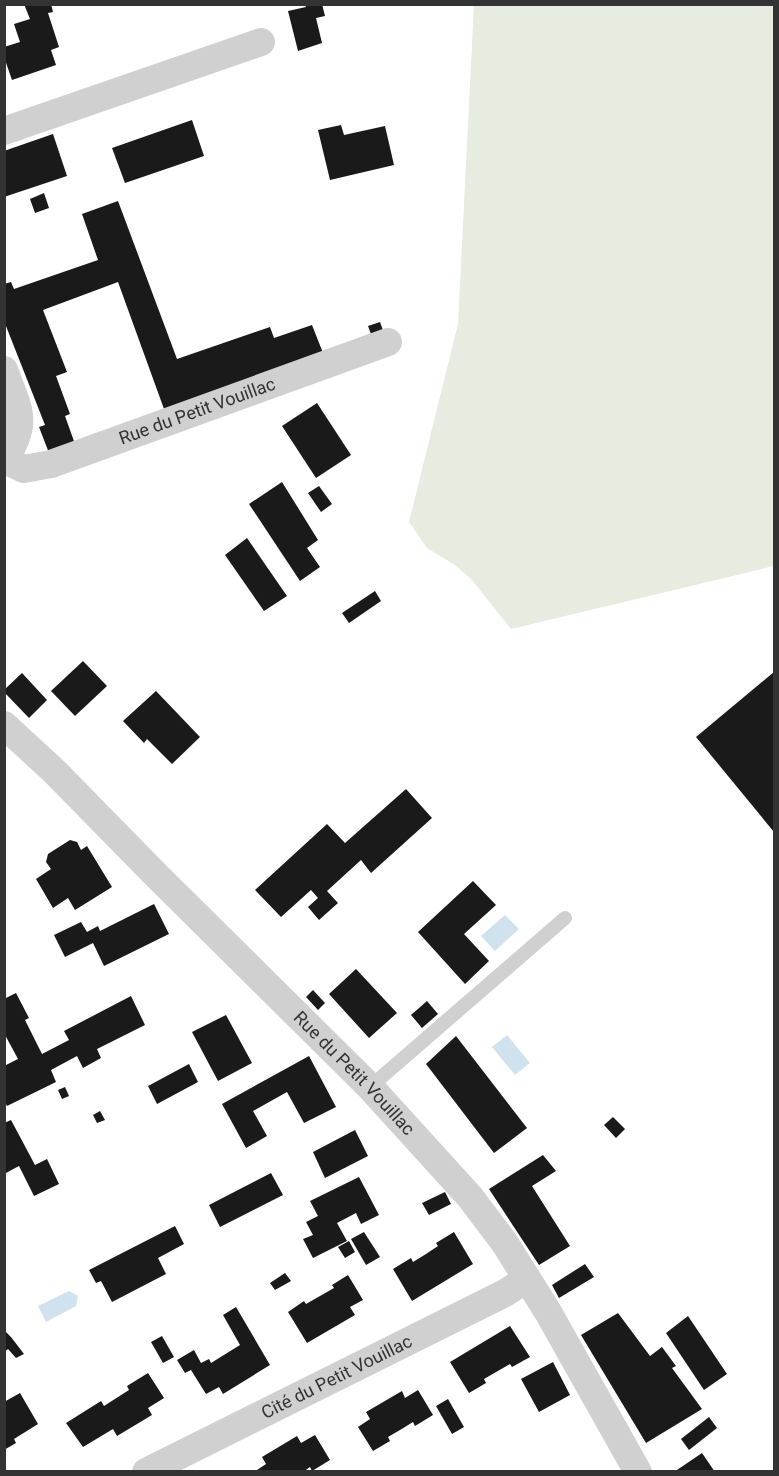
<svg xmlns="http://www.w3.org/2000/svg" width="779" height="1476" font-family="Roboto,sans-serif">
<rect width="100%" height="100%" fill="#fff"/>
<!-- green -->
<polygon fill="#e6ecdf" points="474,5 774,5 774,566 511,629 471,579 455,565 427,548 409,522 458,324"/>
<!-- water -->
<g fill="#cfe2ee">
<polygon points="505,915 519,929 495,951 481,936"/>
<polygon points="507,1035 530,1063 515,1075 492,1047"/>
<polygon points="69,1291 78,1296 76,1306 46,1322 38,1306"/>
</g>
<!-- building -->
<g fill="#1a1a1a">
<polygon points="24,4 51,4 53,12 48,13 59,47 51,50 56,65 12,80 4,57 4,47 20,42 14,24 30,19"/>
<polygon points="305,4 322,4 325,16 316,18 322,43 298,51 288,11 306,7"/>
<polygon points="192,120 204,156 125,183 112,148"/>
<polygon points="341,125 344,135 385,126 394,165 330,180 318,130"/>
<polygon points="53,134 67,176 4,197 4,151"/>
<polygon points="44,193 49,208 35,213 30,199"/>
<polygon points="118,201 177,359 270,327 274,338 312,325 323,353 164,409 118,282 43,310 67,372 56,376 70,414 65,416 75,444 49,453 39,427 45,425 4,321 4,284 11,282 14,289 98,260 82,214"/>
<polygon points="380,322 384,333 372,337 368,326"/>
<polygon points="317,403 351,455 316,478 282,426"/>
<polygon points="282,482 318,540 307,548 320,567 300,581 249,504"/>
<polygon points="319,486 332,504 321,512 308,493"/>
<polygon points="247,538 287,596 264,611 225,555"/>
<polygon points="375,591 381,601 349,623 342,613"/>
<polygon points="83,661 107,686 75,716 51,691"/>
<polygon points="774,672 774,832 696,737"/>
<polygon points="22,673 47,700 29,718 4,692 4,690"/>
<polygon points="156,691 200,737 172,764 147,739 144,743 123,721"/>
<polygon points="406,789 432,818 371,873 361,860 327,891 338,903 319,920 308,907 318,898 311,890 281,917 255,890 327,824 345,843"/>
<polygon points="70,840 77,842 81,850 87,846 112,887 75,910 68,898 53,908 36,879 51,869 46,862 48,854"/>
<polygon points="473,881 496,905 464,934 489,961 465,984 418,932"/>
<polygon points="154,904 169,934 104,966 93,943 65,957 54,935 81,922 87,932 98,926 100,931"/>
<polygon points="356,969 397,1013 369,1038 329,994"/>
<polygon points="313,990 325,1003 318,1010 306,997"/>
<polygon points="16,993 29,1018 25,1020 42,1054 69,1040 64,1031 131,996 145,1025 97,1049 101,1058 83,1068 77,1056 51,1070 56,1082 7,1106 4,1100 4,1066 18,1059 4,1033 4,999"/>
<polygon points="427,1001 438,1014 422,1028 411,1015"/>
<polygon points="226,1015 252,1063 218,1081 192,1032"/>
<polygon points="456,1036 527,1128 494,1153 426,1064"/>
<polygon points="309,1056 336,1107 304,1123 287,1092 253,1111 267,1136 246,1148 222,1104"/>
<polygon points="189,1064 198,1082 157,1104 148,1086"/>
<polygon points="65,1087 69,1096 62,1099 58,1090"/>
<polygon points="100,1111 105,1120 97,1123 93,1115"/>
<polygon points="613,1117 625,1129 616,1138 604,1125"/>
<polygon points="11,1120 35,1165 47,1159 59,1184 34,1196 19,1166 4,1174 4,1123"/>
<polygon points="355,1130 368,1156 325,1178 313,1152"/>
<polygon points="543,1155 556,1171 532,1186 570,1246 539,1265 489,1189"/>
<polygon points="271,1173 283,1195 220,1227 209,1205"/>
<polygon points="359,1177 379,1215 361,1224 356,1213 337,1223 347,1241 313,1258 303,1239 313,1235 306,1222 318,1216 310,1201"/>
<polygon points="445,1192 451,1204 429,1215 422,1203"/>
<polygon points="175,1226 184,1244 158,1258 166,1274 112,1302 101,1281 96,1283 89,1270"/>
<polygon points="364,1232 380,1257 366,1265 351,1239"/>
<polygon points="454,1232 473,1264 412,1301 393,1269 411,1258 413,1262 426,1254 438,1246 436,1243"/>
<polygon points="349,1241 355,1252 345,1258 338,1247"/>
<polygon points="585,1264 594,1277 559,1298 552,1285"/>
<polygon points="285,1273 291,1281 275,1290 270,1283"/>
<polygon points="348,1275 363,1300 350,1307 355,1315 307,1343 288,1312 304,1301 306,1304 334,1288 332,1285"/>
<polygon points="236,1307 270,1365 223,1394 219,1387 206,1394 191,1370 185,1373 177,1360 194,1350 201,1363 209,1359 211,1363 240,1345 223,1315"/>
<polygon points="618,1313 650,1356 662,1347 676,1366 672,1368 702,1409 646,1443 581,1335"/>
<polygon points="688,1316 727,1374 704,1390 666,1333"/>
<polygon points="510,1326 530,1357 512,1367 510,1364 484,1379 486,1383 469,1393 450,1362"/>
<polygon points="4,1330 11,1337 24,1354 16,1358 8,1349 4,1352"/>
<polygon points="162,1336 174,1357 163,1363 151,1342"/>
<polygon points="553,1362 570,1395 539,1412 521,1379"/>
<polygon points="148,1373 164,1398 148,1408 152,1415 117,1436 113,1429 83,1447 66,1423 101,1401 104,1406 118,1397 129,1390 127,1386"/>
<polygon points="418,1390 433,1415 415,1426 413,1422 400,1430 388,1437 390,1441 373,1451 358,1427 370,1419 366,1412 402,1391 405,1398"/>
<polygon points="20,1393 38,1424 14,1439 16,1443 4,1450 4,1402"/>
<polygon points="448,1399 464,1427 452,1434 436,1406"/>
<polygon points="709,1417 717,1428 689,1450 681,1439"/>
<polygon points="315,1435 330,1460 312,1471 310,1467 303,1472 254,1472 266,1464 262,1457 297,1436 301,1443"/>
<polygon points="702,1453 715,1472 674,1472"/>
</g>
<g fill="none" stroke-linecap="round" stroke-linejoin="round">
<!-- lane -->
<polyline stroke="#d0d0d0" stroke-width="14" points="370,1087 565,918"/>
<!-- street -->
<g stroke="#d0d0d0" stroke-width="28">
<polyline points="4,131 261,42"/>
<path d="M4,370C18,409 30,422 4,460"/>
<path id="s1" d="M5,460L24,469L51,464L388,342"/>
<path id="s2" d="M4,725L54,771L155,874L370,1087L470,1197L504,1242L548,1312L638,1472"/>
<path id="s3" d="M146,1472L505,1293L527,1279"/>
</g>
</g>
<g text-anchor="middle" stroke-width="6" stroke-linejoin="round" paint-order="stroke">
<!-- street labels -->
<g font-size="18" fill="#333" stroke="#fff">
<text dy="6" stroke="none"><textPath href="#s1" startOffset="204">Rue du Petit Vouillac</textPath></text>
<text dy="6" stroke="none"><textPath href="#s2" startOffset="494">Rue du Petit Vouillac</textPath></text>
<text dy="6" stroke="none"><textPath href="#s3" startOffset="213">Cité du Petit Vouillac</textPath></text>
</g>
</g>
<!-- border -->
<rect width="779" height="1476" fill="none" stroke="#333333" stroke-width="12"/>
</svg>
